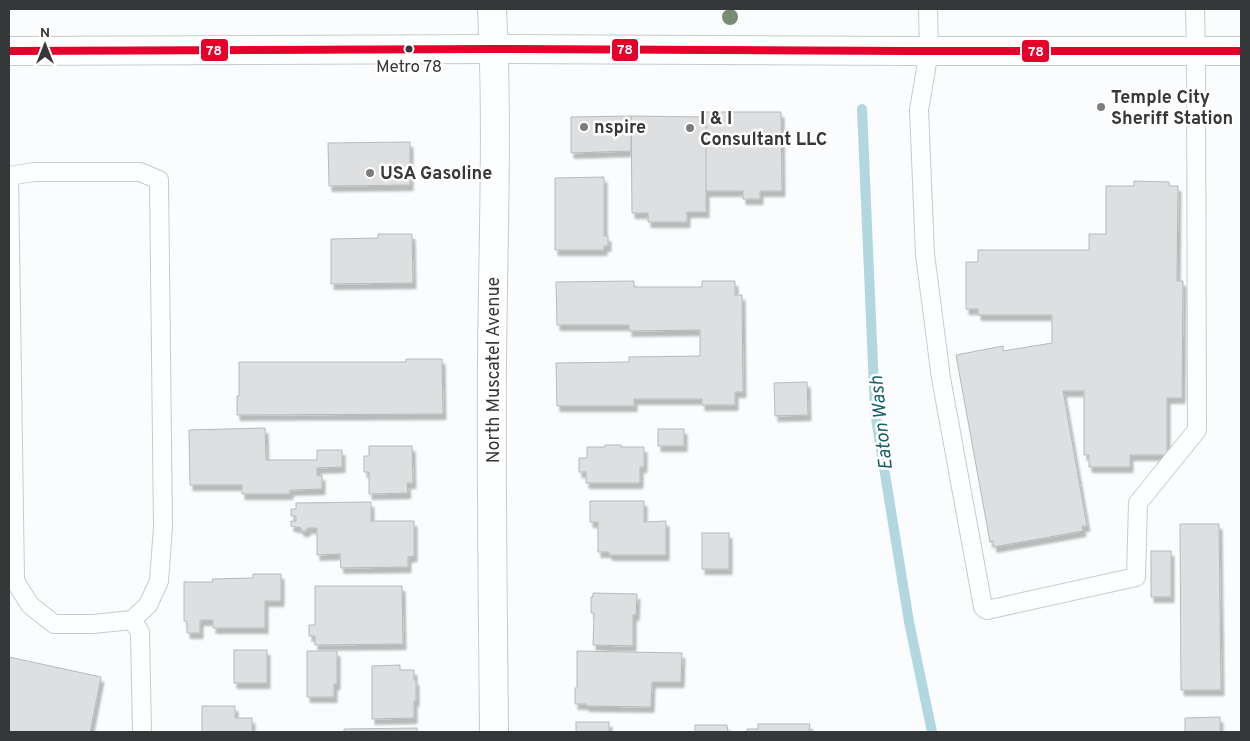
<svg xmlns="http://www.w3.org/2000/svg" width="1250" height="741" font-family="Overpass,sans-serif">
<defs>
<filter id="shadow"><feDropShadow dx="3" dy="5.5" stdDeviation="1" flood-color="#0004"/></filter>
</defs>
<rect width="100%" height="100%" fill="#fafcfd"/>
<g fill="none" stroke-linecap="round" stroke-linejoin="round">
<!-- stream -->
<polyline stroke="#b1d8de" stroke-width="10" points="862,109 875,412 909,622 932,732"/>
</g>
<!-- building -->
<g fill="#dedfe0" stroke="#b7b9ba" filter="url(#shadow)">
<polygon points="706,112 781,112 782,191 760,191 760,199 743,199 743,191 705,191"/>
<polygon points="631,116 706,117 706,212 687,212 687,222 648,222 648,213 632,213"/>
<polygon points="631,116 631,151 571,153 571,117"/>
<polygon points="410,142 410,185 329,186 328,143"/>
<polygon points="604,177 604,236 608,236 608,246 604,246 604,250 555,250 555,178"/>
<polygon points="1134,181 1169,182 1169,186 1178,186 1177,281 1183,281 1182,398 1167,398 1167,455 1130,455 1130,467 1089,467 1089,455 1084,455 1084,391 1063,391 1087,526 1082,526 1083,531 994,547 993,541 990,542 956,355 1003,346 1003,351 1052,343 1052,315 978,315 978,309 966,309 966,262 978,262 978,250 1089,250 1089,234 1106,234 1106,186 1134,186"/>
<polygon points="378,234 412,234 413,283 331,284 331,239 378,238"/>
<polygon points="634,281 634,287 702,287 702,281 735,281 735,295 742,295 743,392 735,392 735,405 702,405 702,399 634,399 634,406 557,406 556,363 629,362 629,357 700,356 700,330 629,331 629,325 557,325 556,282"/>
<polygon points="406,359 442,359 443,414 237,415 237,396 239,396 239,362 406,362"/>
<polygon points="807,382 808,415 775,416 774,383"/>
<polygon points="265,428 266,460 317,460 317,450 342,450 342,467 317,468 317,476 322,475 322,489 290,490 290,494 242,494 242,485 190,485 189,430"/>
<rect x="658" y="429" width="26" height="17"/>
<polygon points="605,445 621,445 621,447 644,447 644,467 640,467 640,483 586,483 586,472 579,472 579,458 587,458 587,447 605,447"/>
<polygon points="369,446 412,446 413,483 407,483 408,493 369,494 369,472 364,472 364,456 369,456"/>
<polygon points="590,501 644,501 644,522 666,521 666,555 609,555 609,552 598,552 598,522 590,522"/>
<polygon points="371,502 371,521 414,521 414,556 408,557 408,567 341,568 340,554 317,555 317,528 307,528 307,531 301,531 301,528 291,526 291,521 296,521 296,516 291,516 291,509 296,509 296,503"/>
<polygon points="1180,524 1219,524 1221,690 1181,690"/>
<rect x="702" y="533" width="27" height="36"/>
<rect x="1151" y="551" width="20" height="46"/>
<polygon points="253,574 281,574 281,601 265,601 265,628 213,628 213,620 200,620 200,633 187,633 187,621 184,621 184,582 213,582 212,579 253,578"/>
<polygon points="315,586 402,586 403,644 315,645 315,636 309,636 309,625 315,625"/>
<polygon points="593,593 637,594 636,615 633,615 633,646 593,645 594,613 591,613 591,597 593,597"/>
<rect x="234" y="650" width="33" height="33"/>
<polygon points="307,651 337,651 337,684 334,684 334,697 307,697"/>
<polygon points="577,651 682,653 681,682 652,682 651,707 586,706 586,704 575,704 575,688 577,688"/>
<polygon points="9,657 101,677 90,732 9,732"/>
<polygon points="400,665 400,670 414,670 414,680 416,680 416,701 414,701 414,718 372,719 372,666"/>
<polygon points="202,706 235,706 235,718 252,718 252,732 202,732"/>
<polygon points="1220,717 1220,732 1185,732 1185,718"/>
<rect x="576" y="722" width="33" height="10"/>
<polygon points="758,724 810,724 809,732 747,732 747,729 758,729"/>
<polygon points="695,725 727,725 728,732 695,732"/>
<polygon points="417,728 417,732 344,732 344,729"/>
</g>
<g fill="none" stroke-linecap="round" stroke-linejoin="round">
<defs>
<g id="service">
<polyline points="928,9 929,51 919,110 925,254 941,378 983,607 985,609 987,610 1136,577 1138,503 1197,430 1196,51 1195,9"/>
<polygon points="34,172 140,172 159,180 163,527 159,581 148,605 132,620 93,624 54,624 30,605 15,581 9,176"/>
<polyline points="132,620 140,632 142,732"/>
</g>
<path id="tertiary" d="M492,9C498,126 493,244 492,361C491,485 493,609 494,732"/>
<polyline id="primary" points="9,51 494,49 908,51 1241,51"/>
</defs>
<!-- service casing -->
<use href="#service" stroke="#c9cacc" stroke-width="20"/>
<!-- tertiary casing -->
<use href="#tertiary" stroke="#c9cacc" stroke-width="30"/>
<!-- primary casing -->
<use href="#primary" stroke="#c9cacc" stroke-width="30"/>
<!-- service -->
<use href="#service" stroke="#feffff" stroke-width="18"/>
<!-- tertiary -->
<use href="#tertiary" stroke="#feffff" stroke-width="28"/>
<!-- primary -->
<use href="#primary" stroke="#feffff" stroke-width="28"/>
<defs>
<polyline id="bus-1" points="9,51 494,49 908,51 1241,51"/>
</defs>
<!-- bus-1 casing -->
<use href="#bus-1" stroke="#fff" stroke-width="11"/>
<!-- bus-1 -->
<use href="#bus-1" stroke="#e4002b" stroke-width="8"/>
</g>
<!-- trees -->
<circle fill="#798d73" cx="730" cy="17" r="8"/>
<!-- markers -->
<circle fill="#363738" stroke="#fff" stroke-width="2" cx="409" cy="49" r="4.5"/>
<g fill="#7b7c7d" stroke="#fff" stroke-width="2">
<circle cx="1101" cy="107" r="5"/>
<circle cx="584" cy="127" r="5"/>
<circle cx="690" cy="128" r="5"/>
<circle cx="370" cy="173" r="5"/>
</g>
<g text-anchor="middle" stroke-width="5" stroke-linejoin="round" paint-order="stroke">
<!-- bus labels -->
<g font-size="17" fill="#363738" stroke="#fff">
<text x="409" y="72">Metro 78</text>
</g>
<!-- poi labels -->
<g font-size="18" font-weight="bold" fill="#363738" stroke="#fff" text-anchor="start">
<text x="1111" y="103">Temple City<tspan x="1111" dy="21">Sheriff Station</tspan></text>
<text x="700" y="124">I &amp; I<tspan x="700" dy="21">Consultant LLC</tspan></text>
<text x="594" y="133">nspire</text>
<text x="380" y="179">USA Gasoline</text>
</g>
<!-- street labels -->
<g font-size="18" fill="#363738" stroke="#fff">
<text transform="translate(493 370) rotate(-90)" y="6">North Muscatel Avenue</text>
</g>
<!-- water labels -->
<g font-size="19" font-style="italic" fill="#18606a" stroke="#fff">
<text transform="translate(880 423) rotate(-96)" y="7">Eaton Wash</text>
</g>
</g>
<g stroke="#fff" stroke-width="2">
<rect x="611" y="38" width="28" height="24" rx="5" fill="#e4002b"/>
<rect x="200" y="38" width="29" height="24" rx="5" fill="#e4002b"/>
<rect x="1021" y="39" width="29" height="24" rx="5" fill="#e4002b"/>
</g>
<g font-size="14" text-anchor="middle" font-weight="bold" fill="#fff">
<text x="625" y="54">78</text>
<text x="214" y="55">78</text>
<text x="1036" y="56">78</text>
</g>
<!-- border -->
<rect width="1250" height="741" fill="none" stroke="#363738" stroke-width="20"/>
<!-- north arrow -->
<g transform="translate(45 45)" stroke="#ffffff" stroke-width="4" paint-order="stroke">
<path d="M0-4L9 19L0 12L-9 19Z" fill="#363738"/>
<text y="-8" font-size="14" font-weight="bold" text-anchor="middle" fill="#363738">N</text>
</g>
</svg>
